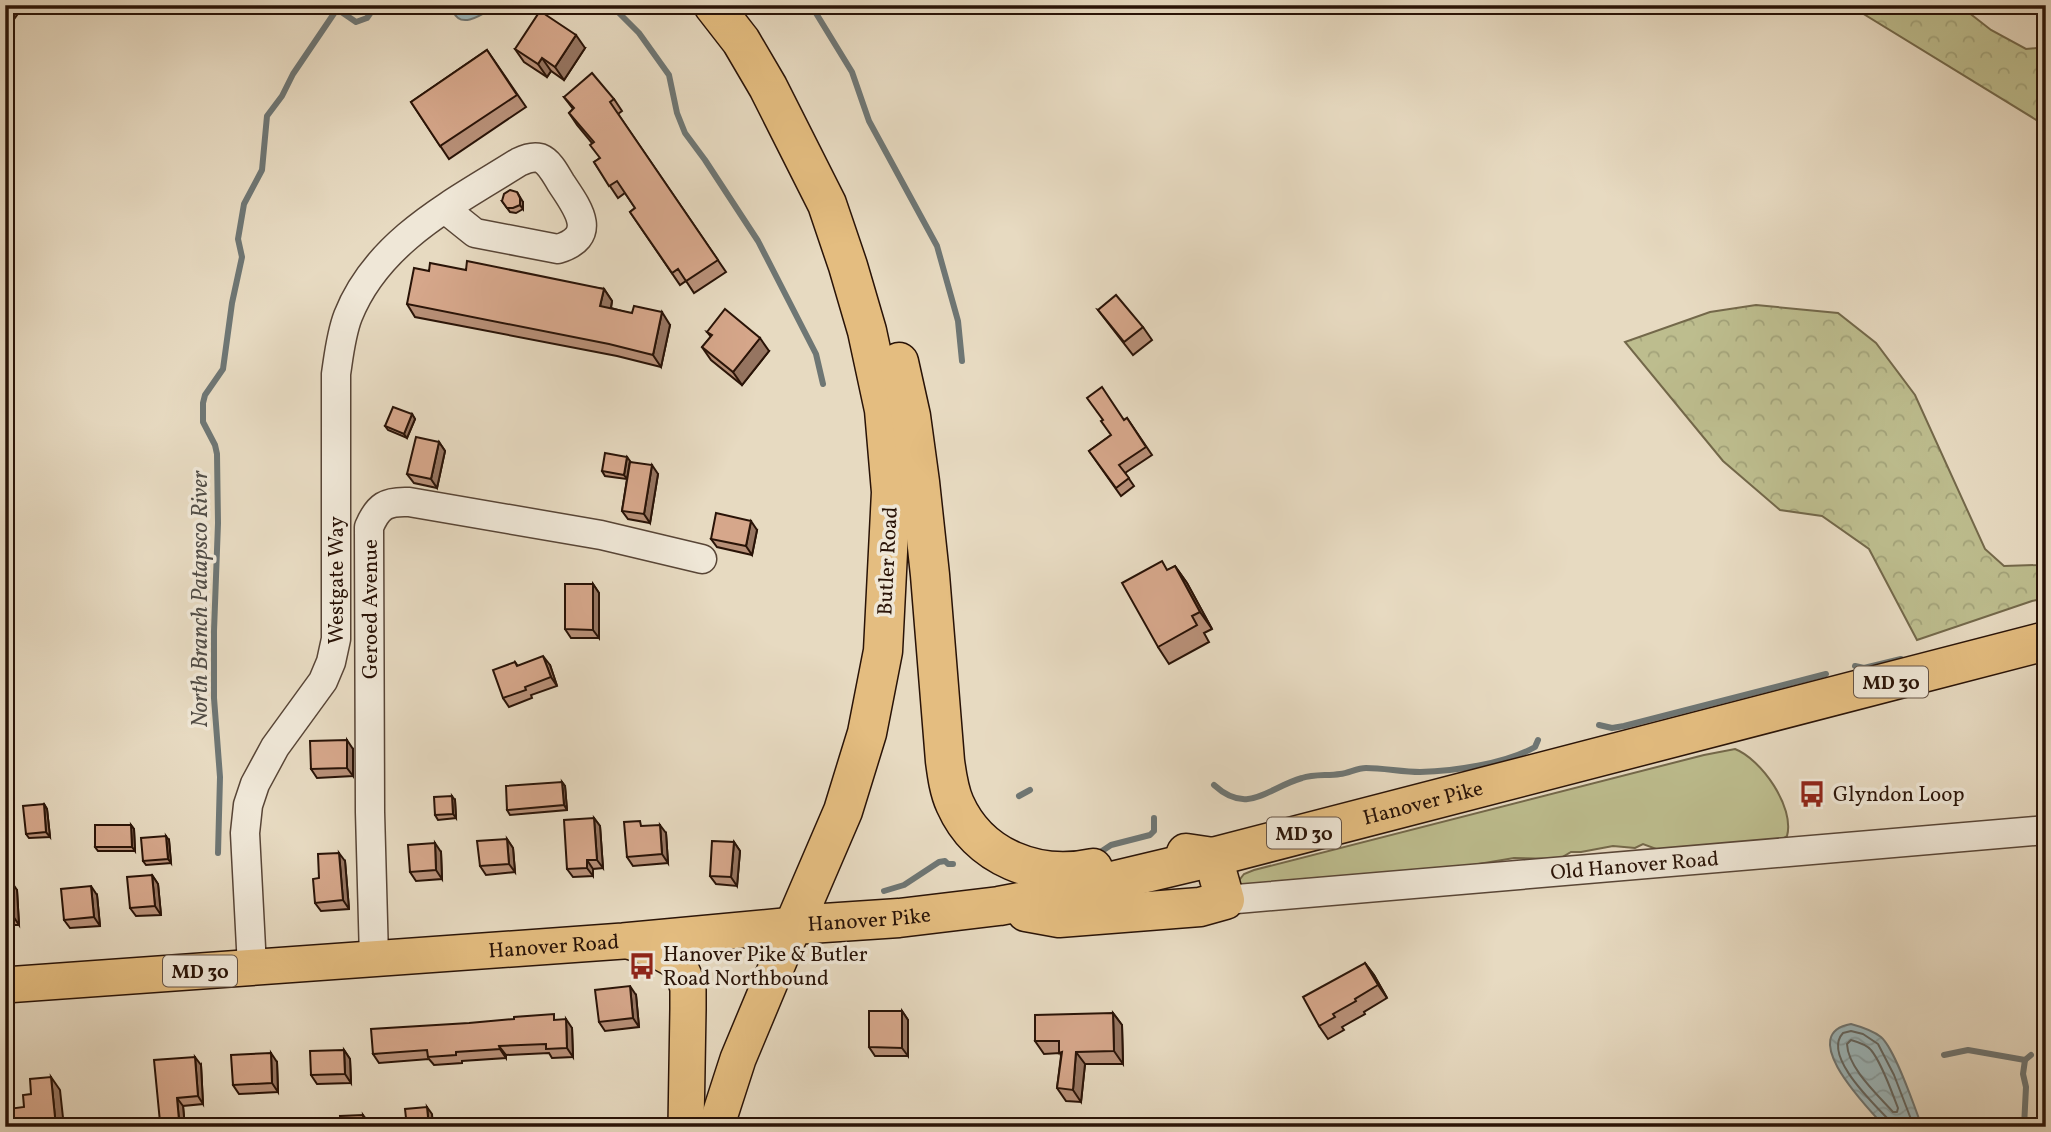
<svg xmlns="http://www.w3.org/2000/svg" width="2051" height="1132" font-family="Vollkorn,serif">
<defs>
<pattern id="forest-crowns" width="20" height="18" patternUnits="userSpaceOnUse" patternTransform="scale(1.75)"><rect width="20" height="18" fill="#bdbd8e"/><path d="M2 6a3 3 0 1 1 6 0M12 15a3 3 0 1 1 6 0" fill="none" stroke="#a2a279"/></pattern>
<pattern id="water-waves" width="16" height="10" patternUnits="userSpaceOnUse" patternTransform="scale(1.75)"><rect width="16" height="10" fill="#9cb8bd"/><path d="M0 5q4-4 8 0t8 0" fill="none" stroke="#869da1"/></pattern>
</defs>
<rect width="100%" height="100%" fill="#e7dac1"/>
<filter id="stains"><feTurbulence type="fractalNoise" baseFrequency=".00286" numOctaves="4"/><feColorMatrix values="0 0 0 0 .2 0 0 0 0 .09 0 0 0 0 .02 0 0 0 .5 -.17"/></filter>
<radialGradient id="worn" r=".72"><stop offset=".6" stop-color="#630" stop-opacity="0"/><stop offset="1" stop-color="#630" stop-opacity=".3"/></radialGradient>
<!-- grass -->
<path fill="#bdbd8e" stroke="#73684a" stroke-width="2" d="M1735,749C1761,759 1795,807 1787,836L1782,839L1659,850L1643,844L1635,848L1613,846L1581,852H1571L1559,859L1514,858L1437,871L1240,887L1237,883L1244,874L1254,870L1704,755Z"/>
<!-- forest -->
<g fill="url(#forest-crowns)" stroke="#73684a" stroke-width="2">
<polygon points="1849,5 1959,5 1991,30 2026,49 2046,47 2046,116 2038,121"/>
<polygon points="1756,305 1838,313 1876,343 1915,395 1985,549 2004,566 2037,565 2046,559 2046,598 2032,601 1917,640 1869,549 1822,516 1780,510 1723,461 1625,342 1710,312"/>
</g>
<!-- water -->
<g fill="url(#water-waves)" stroke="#6e7674" stroke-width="2">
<path d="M457,5H498C484,13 461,31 453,11Z"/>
<path d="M1851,1024C1862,1027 1872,1030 1881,1037C1895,1049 1915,1108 1922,1127H1885C1869,1109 1794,1034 1851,1024Z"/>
</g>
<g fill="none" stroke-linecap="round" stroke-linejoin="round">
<!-- shore -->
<g stroke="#626662" stroke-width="2">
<path d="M1851,1040C1858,1042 1867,1045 1871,1050C1882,1063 1892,1093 1898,1108L1897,1112H1893C1877,1094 1848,1068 1847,1044Z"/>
<path d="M1890,1127L1888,1119C1873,1103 1822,1055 1843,1033L1851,1031L1863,1034L1878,1044L1894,1075L1914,1127"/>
</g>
<!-- stream -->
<g stroke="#6e7674" stroke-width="6">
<polyline points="611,5 639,33 669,75 677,113 685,133 705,160 758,241 816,354 823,384"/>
<polyline points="811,5 852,72 869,121 937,246 958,321 962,361"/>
<polyline points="1855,666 1864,668 1901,659"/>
<polyline points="1599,725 1612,728 1624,726 1826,674"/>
<path d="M1214,785C1248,816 1267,788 1302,778C1314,774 1328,776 1340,774C1349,773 1357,768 1366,768C1384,768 1402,772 1420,772C1454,771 1505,764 1535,747L1538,740"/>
<polyline points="1019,796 1030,790"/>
<polyline points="1102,851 1111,845 1150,835 1154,831 1154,818"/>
<polyline points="218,853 220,777 214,698 214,631 218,523 217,454 215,445 203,422 203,403 205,395 223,369 232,303 242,257 238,239 244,204 262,170 267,116 282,96 293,74 335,12 340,11 356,22 367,18 376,5"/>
<polyline points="884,891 904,885 939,862 945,861 948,864 953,864"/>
<polyline points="2043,1041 2046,1032"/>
<polyline points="1944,1055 1968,1050 2025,1060"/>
<polyline points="2024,1127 2026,1087 2023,1074 2025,1060 2031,1055"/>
</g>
<defs>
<g id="minor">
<path id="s1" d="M1225,900L2046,830"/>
<path d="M374,958L370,812L369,527C378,506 386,501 409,502L601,535L702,559"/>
<path id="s2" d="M252,967L245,833L248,805L255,784L275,747L323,681L331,662L336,639V374C339,354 341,334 348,316C378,240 454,203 519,162C525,159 532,156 540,158C550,162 556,175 561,183C577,207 600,236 558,249L475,233L445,209"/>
</g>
<g id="major">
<polyline points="632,942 660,952 673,959 679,965 684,976 688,988 688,1009 686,1127"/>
<path id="s3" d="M5,985L623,941L794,925L738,1059L716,1127"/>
</g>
<g id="highway">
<path id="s4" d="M713,5L741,41L768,87L827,204L848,266L867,331L884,410L891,492L883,651L867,733L843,811L794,925L899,918L999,906L1041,898L1213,857L2046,641"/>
<path d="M899,362L911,416L920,482L930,575L945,761C947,776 949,791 955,804C979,858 1038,880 1093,868"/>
<polyline points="1026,912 1059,918 1200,907 1225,900 1213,857 1186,853"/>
</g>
</defs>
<!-- minor casing -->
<use href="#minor" stroke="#584536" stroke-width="31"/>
<!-- major casing -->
<use href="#major" stroke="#291307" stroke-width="38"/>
<!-- highway casing -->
<use href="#highway" stroke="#291307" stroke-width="41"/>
<!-- minor -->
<use href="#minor" stroke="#efe7d7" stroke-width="28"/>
<!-- major -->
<use href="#major" stroke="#e4bd80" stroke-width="35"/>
<!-- highway -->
<use href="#highway" stroke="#e4bd80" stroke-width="38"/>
</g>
<!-- wall -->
<g fill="#b89078" stroke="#291307" stroke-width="2">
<polygon points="585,48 564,80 551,71 547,77 524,62 515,49"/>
<polygon points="487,50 526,107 449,159 411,102"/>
<polygon points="564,97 614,99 622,111 618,114 726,272 694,293 686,281 680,285 630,212 635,208 625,193 618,198 594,162 600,158 592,143 577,125 569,113 573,109"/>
<polygon points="502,201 523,202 523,209 516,213 510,212"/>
<polygon points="466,270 604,289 612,301 611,308 670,325 661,367 617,356 415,317 407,304 429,271"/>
<polygon points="1098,310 1143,327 1152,340 1133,355"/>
<polygon points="707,332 769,351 742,385 711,360 702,347 711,337"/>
<polygon points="412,414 415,419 407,438 388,430 385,426"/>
<polygon points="1127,418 1152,455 1125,473 1134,486 1121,496 1089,451 1111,435 1124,420"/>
<polygon points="439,442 445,451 437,488 414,483 407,474"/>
<polygon points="627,457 630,462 658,474 650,523 628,519 622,511 627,479 605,476 602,471"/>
<polygon points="757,530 752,555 717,547 711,539"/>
<polygon points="1175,566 1187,583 1212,629 1204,633 1209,642 1169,664 1158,647 1168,570"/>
<polygon points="593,584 599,593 599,638 571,638 565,629"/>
<polygon points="515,662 518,666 550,665 557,686 531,695 532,698 509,707 503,698"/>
<polygon points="353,749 353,776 317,778 311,769"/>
<polygon points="562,782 565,786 567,810 510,815 507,810"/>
<polygon points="455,800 456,818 438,820 435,815"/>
<polygon points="44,804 47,809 50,837 29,838 26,834"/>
<polygon points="594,818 600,826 603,868 593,869 593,876 573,877 567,869"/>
<polygon points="131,825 134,829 135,851 98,851 95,847"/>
<polygon points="666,833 668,863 633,866 627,857"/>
<polygon points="507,839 513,848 515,872 486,875 480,866"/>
<polygon points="169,840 171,863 146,865 143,861"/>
<polygon points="734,842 740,851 737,886 716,884 710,876"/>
<polygon points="441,852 442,879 416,881 410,872"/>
<polygon points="345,861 349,909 321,911 315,903 319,878"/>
<polygon points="152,875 158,884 161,915 136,916 130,908"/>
<polygon points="5,881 17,890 19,925 5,925"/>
<polygon points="97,895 100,926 70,928 64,920"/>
<polygon points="1365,963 1374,975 1387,998 1364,1012 1365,1014 1342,1027 1344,1030 1328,1039 1319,1026"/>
<polygon points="636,995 639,1027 605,1031 599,1022"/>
<polygon points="902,1011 908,1020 908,1056 875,1056 869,1047"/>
<polygon points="1113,1013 1122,1025 1123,1064 1085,1064 1081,1102 1066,1101 1057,1088 1061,1056 1060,1053 1044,1054 1035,1041"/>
<polygon points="558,1020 572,1028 573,1057 552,1058 549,1053 506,1055 506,1058 462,1061 462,1063 434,1065 429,1059 379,1063 373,1054"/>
<polygon points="344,1050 350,1059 351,1083 317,1084 311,1075"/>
<polygon points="277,1062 278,1092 239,1094 233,1085"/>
<polygon points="201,1065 203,1104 183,1106 185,1127 164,1127 160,1122"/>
</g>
<!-- shaded-wall -->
<g fill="#967561" stroke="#291307" stroke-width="2">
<polygon points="5,5 24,5 5,32"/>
<polygon points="576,35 585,48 564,80 555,67"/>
<polygon points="542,58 551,71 547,77 538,64"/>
<polygon points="517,192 523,202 523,209 520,205"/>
<polygon points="604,289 612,301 609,318 600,306"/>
<polygon points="662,312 670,325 661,367 653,355"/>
<polygon points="760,338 769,351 742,385 733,372"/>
<polygon points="412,414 415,419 407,438 404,434"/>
<polygon points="439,442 445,451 437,488 431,479"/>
<polygon points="627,457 630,461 627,479 624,475"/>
<polygon points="652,465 658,474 650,523 644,514"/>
<polygon points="751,521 757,530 752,555 746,546"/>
<polygon points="1175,566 1187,583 1212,629 1200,612"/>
<polygon points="593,584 599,593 599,638 593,630"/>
<polygon points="543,656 550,665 557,686 551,677"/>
<polygon points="347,740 353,749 353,776 347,768"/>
<polygon points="562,782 565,786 567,810 564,805"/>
<polygon points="452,796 455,800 456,818 453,814"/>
<polygon points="44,804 47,809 50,837 46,832"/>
<polygon points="594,818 600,826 603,868 597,860"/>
<polygon points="131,825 134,829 135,851 132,847"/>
<polygon points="660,825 666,833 668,863 662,854"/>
<polygon points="166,836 169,840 171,863 168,859"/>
<polygon points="507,839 513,848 515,872 509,864"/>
<polygon points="734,842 740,851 737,886 731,877"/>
<polygon points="435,843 441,852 442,879 436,870"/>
<polygon points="339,853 345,861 349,909 343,900"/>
<polygon points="587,860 593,869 593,876 587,868"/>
<polygon points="152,875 158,884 161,915 155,906"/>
<polygon points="11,881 17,890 19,925 13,916"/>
<polygon points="91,886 97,895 100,926 94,917"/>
<polygon points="1365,963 1374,975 1387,998 1378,985"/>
<polygon points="630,986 636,995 639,1027 633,1018"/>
<polygon points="902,1011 908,1020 908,1056 902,1048"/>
<polygon points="1113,1013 1122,1025 1123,1064 1114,1051"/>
<polygon points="566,1019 572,1028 573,1057 567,1048"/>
<polygon points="499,1046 506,1055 506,1058 500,1049"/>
<polygon points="344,1050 350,1059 351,1083 345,1074"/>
<polygon points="1076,1052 1085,1064 1081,1102 1073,1090"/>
<polygon points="271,1053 277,1062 278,1092 272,1083"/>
<polygon points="195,1057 201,1065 203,1104 198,1096"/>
<polygon points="51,1077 60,1090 64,1127 56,1127"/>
<polygon points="177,1098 183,1106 185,1127 179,1120"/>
<polygon points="427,1107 432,1114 433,1127 429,1127"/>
<polygon points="363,1115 366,1119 367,1127 364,1127"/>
</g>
<!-- building -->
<g fill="#d6a78b" stroke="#291307" stroke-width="2">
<polygon points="540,11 576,35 555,67 542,58 538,64 515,49"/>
<polygon points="487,50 517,95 440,146 411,102"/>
<polygon points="592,73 614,99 610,102 718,260 686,281 678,269 672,273 630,212 635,208 617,181 609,186 594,162 600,158 590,145 594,142 569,113 574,108 564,97"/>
<polygon points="510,190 517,192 520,198 520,205 513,208 507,208 502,201 504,194"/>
<polygon points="467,261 604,289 600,306 632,313 634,306 662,312 653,355 609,344 407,304 414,268 429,271 430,263 466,270"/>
<polygon points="1116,295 1143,327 1124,342 1098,310"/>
<polygon points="725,309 760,338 733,372 702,347 712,335 707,332"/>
<polygon points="1102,387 1124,420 1127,418 1146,447 1119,465 1129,478 1116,488 1089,451 1111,435 1101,421 1103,420 1087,398"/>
<polygon points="393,407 412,414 404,434 385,426"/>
<polygon points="416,437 439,442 431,479 407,474"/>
<polygon points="605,453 627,457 624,475 602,471"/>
<polygon points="630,462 652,465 644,514 622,511"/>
<polygon points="716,513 751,521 746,546 711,539"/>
<polygon points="1162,561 1167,570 1175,566 1200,612 1192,616 1197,625 1158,647 1122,583"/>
<polygon points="565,584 593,584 593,630 565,629"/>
<polygon points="543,656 551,677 525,687 526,690 503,698 493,670 515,662 517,666"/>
<polygon points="347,740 347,768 311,769 310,741"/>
<polygon points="562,782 564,805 507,810 506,786"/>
<polygon points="452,796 453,814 435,815 434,797"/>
<polygon points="44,804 46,832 26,834 23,806"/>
<polygon points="594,818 597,860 587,860 587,868 567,869 564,820"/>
<polygon points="640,821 641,826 660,825 662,854 627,857 624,822"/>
<polygon points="95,825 131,825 132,847 95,847"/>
<polygon points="166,836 168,859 143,861 141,838"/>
<polygon points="507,839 509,864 480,866 477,841"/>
<polygon points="712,841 734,842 731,877 710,876"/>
<polygon points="435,843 436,870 410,872 408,845"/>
<polygon points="339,853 343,900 315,903 313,879 319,878 318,854"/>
<polygon points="152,875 155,906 130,908 127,877"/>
<polygon points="5,881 11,881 13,916 5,916"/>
<polygon points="91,886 94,917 64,920 61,889"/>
<polygon points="1365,963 1378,985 1355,999 1356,1001 1333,1014 1335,1017 1319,1026 1303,997"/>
<polygon points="630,986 633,1018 599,1022 595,990"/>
<polygon points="869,1011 902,1011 902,1048 869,1047"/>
<polygon points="1113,1013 1114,1051 1076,1052 1073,1090 1057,1088 1062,1052 1059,1053 1059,1041 1035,1041 1035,1015"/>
<polygon points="554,1014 554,1020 566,1019 567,1048 546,1049 546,1044 499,1046 500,1049 456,1052 456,1055 428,1057 427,1050 373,1054 371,1029 469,1023 514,1019 514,1017"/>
<polygon points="344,1050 345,1074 311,1075 310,1051"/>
<polygon points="271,1053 272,1083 233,1085 231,1055"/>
<polygon points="195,1057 198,1096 177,1098 179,1120 160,1122 154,1060"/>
<polygon points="51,1077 56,1127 10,1127 8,1109 24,1107 23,1095 31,1094 30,1079"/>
<polygon points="427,1107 429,1127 407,1127 405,1109"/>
<polygon points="363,1115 364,1127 341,1127 340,1116"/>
<polygon points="583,1119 610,1119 610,1122 617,1122 616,1127 577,1127 577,1121 583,1121"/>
<polygon points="250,1121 250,1127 233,1127 233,1122"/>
<polygon points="787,1122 829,1124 829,1127 786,1127"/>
</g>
<!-- icons -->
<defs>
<symbol id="bus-bare" viewBox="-9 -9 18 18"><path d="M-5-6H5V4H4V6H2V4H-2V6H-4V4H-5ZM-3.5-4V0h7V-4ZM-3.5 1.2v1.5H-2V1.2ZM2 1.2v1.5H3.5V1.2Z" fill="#8f2418" stroke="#efe7d7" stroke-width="2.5" paint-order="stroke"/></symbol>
</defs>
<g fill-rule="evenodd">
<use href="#bus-bare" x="1793" y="775" width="38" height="38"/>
<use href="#bus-bare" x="623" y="947" width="38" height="38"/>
</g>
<g text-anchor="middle" stroke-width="7" stroke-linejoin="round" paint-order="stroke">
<!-- shield labels -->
<g fill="#efe7d7" stroke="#645345" stroke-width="2">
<rect x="1854" y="666.5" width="74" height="31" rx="5"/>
<rect x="1267" y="817.5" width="74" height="31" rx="5"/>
<rect x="163" y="955.5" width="74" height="31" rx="5"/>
</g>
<g font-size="19" font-weight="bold" fill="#291307">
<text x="1891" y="689">MD 30</text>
<text x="1304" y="840">MD 30</text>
<text x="200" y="978">MD 30</text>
</g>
<!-- street labels -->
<g font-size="21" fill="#291307" stroke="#efe7d7">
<text transform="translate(887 561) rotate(-87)" y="7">Butler Road</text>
<text dy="7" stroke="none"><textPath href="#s2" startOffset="411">Westgate Way</textPath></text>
<text transform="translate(370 609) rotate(-90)" y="7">Geroed Avenue</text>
<text dy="7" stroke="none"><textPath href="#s4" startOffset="1617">Hanover Pike</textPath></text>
<text dy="7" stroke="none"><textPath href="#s1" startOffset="411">Old Hanover Road</textPath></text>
<text dy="7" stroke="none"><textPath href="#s4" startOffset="1050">Hanover Pike</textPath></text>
<text dy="7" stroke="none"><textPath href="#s3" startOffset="550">Hanover Road</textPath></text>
</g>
<!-- poi labels -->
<g font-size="21" fill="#291307" stroke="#efe7d7" text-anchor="start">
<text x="1833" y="801">Glyndon Loop</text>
<text x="663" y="961">Hanover Pike &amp; Butler<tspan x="663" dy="24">Road Northbound</tspan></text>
</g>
<!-- water labels -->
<g font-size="23" font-style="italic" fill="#514d47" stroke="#efe7d7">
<text transform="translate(199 599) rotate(-90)" y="8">North Branch Patapsco River</text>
</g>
</g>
<!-- margin -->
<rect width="2051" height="1132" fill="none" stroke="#e7dac1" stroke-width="28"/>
<rect x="7" y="7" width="2037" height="1118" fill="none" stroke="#291307" stroke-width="3.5"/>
<rect x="14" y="14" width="2023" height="1104" fill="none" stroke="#291307" stroke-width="2"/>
<rect width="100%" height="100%" filter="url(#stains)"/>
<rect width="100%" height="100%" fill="url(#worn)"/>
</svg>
